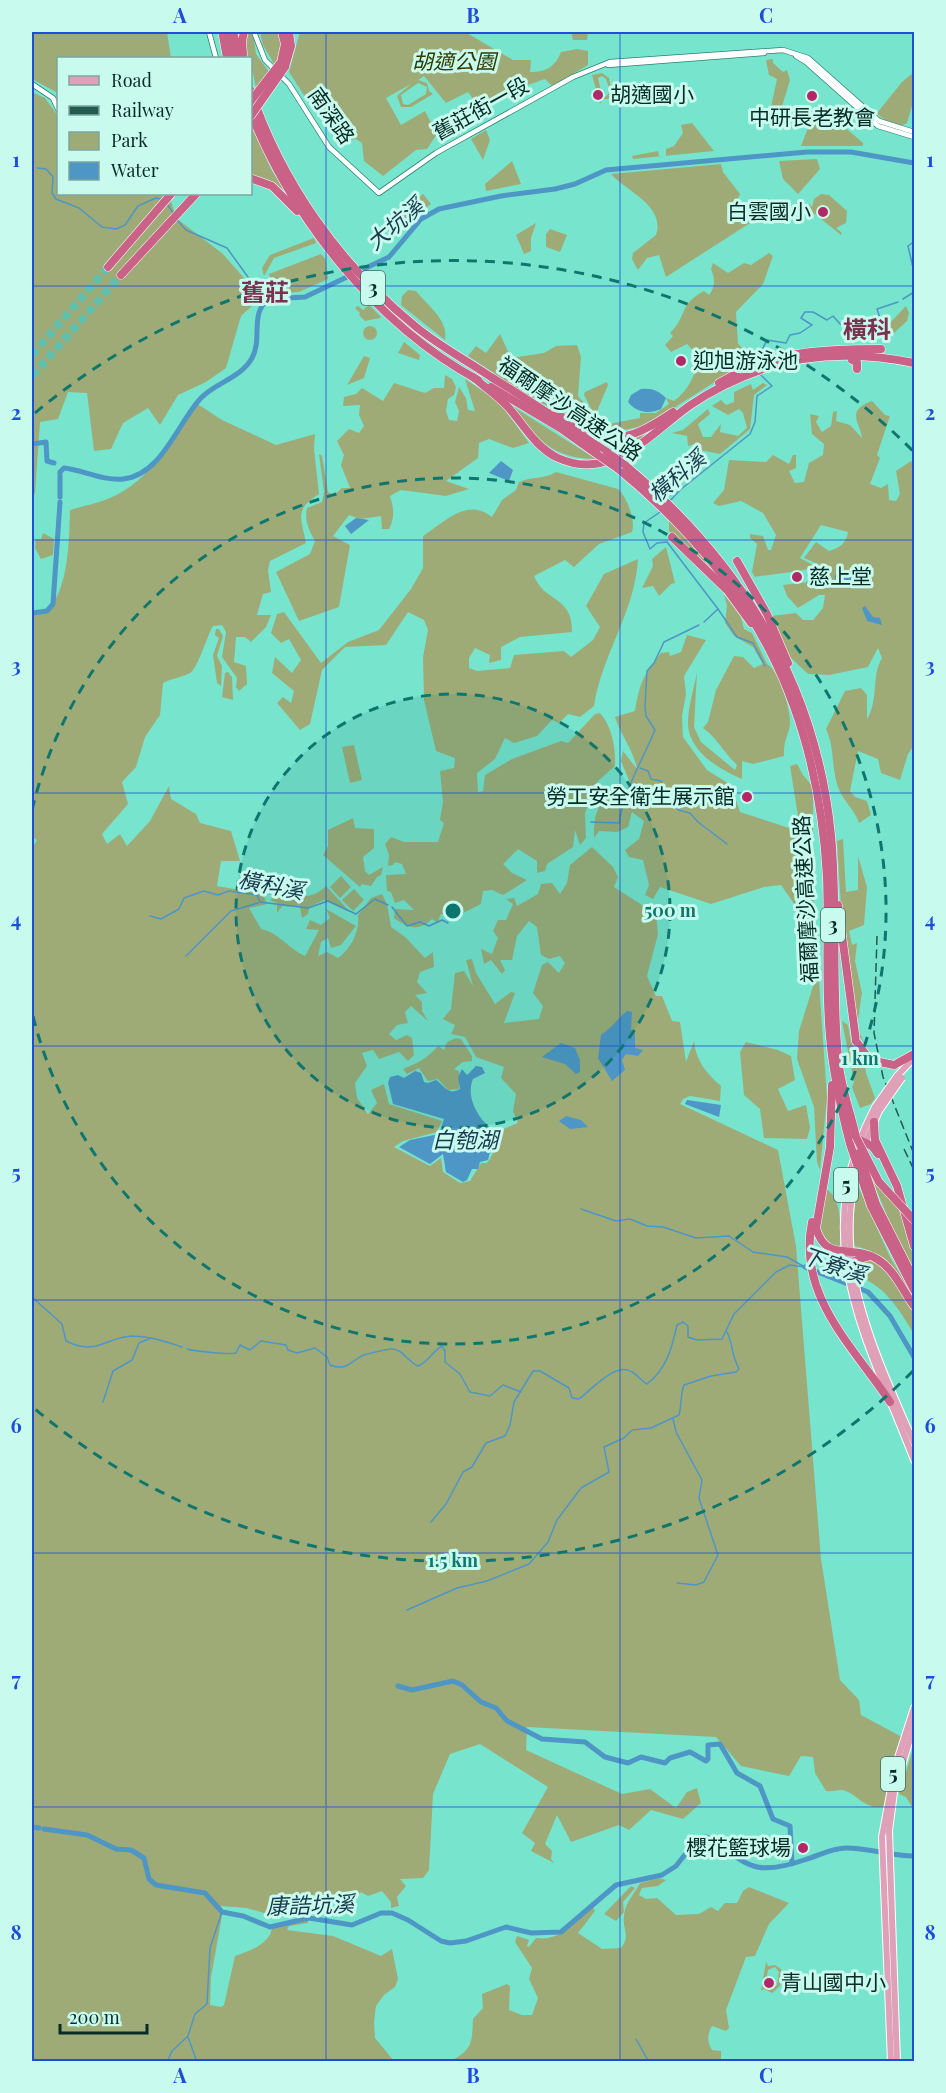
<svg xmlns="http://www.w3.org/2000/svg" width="946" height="2093" font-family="'Playfair Display','Noto Sans TC',serif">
<rect width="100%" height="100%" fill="#77e4ce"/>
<!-- green -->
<g fill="#9fab77" fill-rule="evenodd">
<polygon points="32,32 167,32 171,58 58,58 58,96 56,92 32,79"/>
<polygon points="248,32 253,32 256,54 269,72 256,88 250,58 248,58 245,42"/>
<path d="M260,32L279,33C282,44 282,55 274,64L263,45Z"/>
<path d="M300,32H465L513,60H531L530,72C546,72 555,67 561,52L577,49L588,51V65L552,86L545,79L476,103L468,92L446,103L424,76L418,80L427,83L429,91L433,94L411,107H401L397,96L411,84L386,98L401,125L425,111L437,134L427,149L416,150L383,176L364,161L362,143L356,139L340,142L336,123L309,103L289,72ZM418,83L427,87L426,94L408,105L403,104L401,95Z"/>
<polygon points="571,32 588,32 587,40 573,40"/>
<polygon points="773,59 773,63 783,72 787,70 790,80 777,123 767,125 777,79 769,75 766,60"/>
<path d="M914,72V99L907,123C898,129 884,121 877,113L902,82Z"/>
<path d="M602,73L609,78L612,94L608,99H603L600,104L592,75ZM602,76L606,79L610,91L606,97L602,95L598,78Z"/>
<polygon points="32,92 45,98 58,116 58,194 169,194 176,218 223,254 250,285 255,303 241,316 226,368 206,382 178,395 160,425 148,408 123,423 111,449 94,451 87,393 68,392 58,419 40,422 35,493 32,499"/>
<polygon points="833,117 863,143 863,146 801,146 809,125"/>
<polygon points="692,123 714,151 633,159 632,156 658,151 659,156 666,156 666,149 674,146 683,133 681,125"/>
<polygon points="251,124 271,169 285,191 269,180 251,174"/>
<polygon points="486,130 490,140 483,160 471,139"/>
<polygon points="817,159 820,169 798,194 783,179 779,161"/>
<polygon points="512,161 521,184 486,191 485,184"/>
<path d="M721,164L723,172L740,194L734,207L740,217L750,223L666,277L659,255L647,258L638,270L632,259L633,253L656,235C666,206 626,191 611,174Z"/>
<polygon points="423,194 431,204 407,222 402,229 400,227 404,220 399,213"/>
<polygon points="821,194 829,195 847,211 846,223 836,228 842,233 841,235 806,207 809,204 812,207 814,199"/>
<polygon points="536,223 531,238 531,251 524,254 516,235"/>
<polygon points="550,229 567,235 560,252 546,247 546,234"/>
<polygon points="314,238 316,243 274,258 264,276 262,268 270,255"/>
<path d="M769,253L773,256L763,284L736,312L738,344L756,361L721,378L645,426L607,433L533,399L468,356L476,346L486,353L500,334L511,358L544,353L556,346L577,345L581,357L578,396L603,425L640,418V413H656L669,404L666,398L674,401C689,390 695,375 699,357L687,344L671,352L665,345L673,336L670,333C688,315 678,305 704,291L709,295C716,286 715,279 711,269L713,263L728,273L744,263L751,265Z"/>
<polygon points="321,254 326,260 328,279 299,292 274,293 269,274"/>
<path d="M408,290L416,291C427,305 449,320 445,340L401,305L402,296Z"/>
<polygon points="369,305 381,317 380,318 365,321 359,315 360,313 355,308 358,306 363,310"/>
<polygon points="906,306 909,313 907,321 894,333 888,325"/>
<circle cx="370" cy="333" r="7"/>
<polygon points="404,342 420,355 419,360 398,353"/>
<polygon points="364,356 370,358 364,378 347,385"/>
<path d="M445,375L452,379L456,387L454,395L448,399L446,411L449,420L457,421L459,411L455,402L459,387L466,398L468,410L475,411L465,379L499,402L529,443L513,448L489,439L479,443L478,458L446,481L469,489L446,496L401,490L390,496C394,509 395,517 389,529H382L381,516L360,519L349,515L333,536L350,545L339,607L299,621L276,572L310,554L315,541C309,530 304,520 307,508L322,502L324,492L319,454L322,456L328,492L334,495L342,488H350L341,465L344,455L337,441L349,429L359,433L364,426L359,415L360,405L343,406L344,397L356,394L362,388L383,401L394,383L425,393L434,388H444Z"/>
<polygon points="607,382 608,385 595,416 584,395 585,392"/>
<polygon points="763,383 767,385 754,395 750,429 720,454 700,450 694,444 688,446 687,436 672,433 683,430 708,409 710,414 698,424 703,437 711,437 721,424 720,432 738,436 747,428 743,413 739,409 728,415 712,406 721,400 726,405 734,402 734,392 751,384 753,390"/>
<path d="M872,401L885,415L890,416L877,455L880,458L870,484L881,488L888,484L889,500L896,501L900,494L896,471L911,461L914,465V745L908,754L900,780L881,773L878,759L858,751L850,791L855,797L867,801L871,815L859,823C855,810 843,801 838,787C831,767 835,748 826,729L845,691L861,688L867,695V719C879,700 871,676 882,658L878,648L868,667L829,675L808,674L789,656L771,616L796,613L803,620H813L823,608L825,595H819L798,608L787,596L783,585L809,582L820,565L804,558L816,542L829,551C839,548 846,544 848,532L821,525L800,558L815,566C806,572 770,574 755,577L752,572L757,544L750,538V534L763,536L768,550H771L776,535L763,513L741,501L719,506L713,503L724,490L729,460L766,462L773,455L789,464L793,455H796V468L789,471L795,483L804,482L809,463L823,455L824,444L812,434L810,414L819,416L816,422L822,432L831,426L833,412L837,411L836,421L850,425L862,438C860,422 845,411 872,401Z"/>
<path d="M196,403L222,420L276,445L315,434L314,449L319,494C294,510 301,517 306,543L270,561L268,570L271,592L263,594L257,615H271L266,627L251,642L245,637H236L234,662L246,666L247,684L239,691L236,687L237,678L222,657L226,632L222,625L213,626C207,636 198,668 190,673C184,677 172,678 163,683L160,715L145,737L136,767L122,782L128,804L102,834L107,844L120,834L127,846L150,821L169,786L171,799L196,814L200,823L231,831L240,861H221L217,886L263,894L267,904L249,908L261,929C278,932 289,949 305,956L319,930L306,929L310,920L321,925L330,918L326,909L356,926L341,945L331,948L328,938L321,942L318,956L327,952L338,958C351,949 360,931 358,915L371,898L382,894L387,904L391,927L405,937L425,958L433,952L434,967L420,972L417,982L427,993L415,995L422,1002V1011L428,1021L411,1006L405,1012L408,1023L397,1025L389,1034L396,1040L407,1035L412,1038L414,1055L408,1061L399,1052L379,1059L373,1050L362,1053L367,1066L355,1083L357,1098L368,1114L377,1103L371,1090L384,1084L389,1104L442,1121L437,1132L403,1141L394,1147L430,1166L441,1158L443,1172L460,1183L470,1181L481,1163H487C496,1152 495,1142 501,1130L518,1123L513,1111L516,1094L501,1078L504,1067L476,1057L465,1037L451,1034L455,1025L443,1019L451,1009L455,973L464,971L473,986L466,960L472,959L476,973L495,1004L511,992L515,993L504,1023L539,1019L543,1006L533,993L542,965L548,962L559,973L565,963L560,956L549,959L541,955L537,927L529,921L517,936L512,960H500L505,970L502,974L491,960L484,964L481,949L492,954L498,938L493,931L498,920H506L513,904L506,899L514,898L517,906L538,894L541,884L552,883L560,894L567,883L570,865L592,847L613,867L618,877L614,887L656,914L658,934L647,976L656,996H662L672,1021L680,1022L686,1062L694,1041C696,1061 706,1073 721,1086L720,1101L690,1096L683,1099L680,1104L778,1150L796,1246L821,1559L840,1680L859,1700L861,1715L902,1737L886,1806C864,1812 856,1791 841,1790C836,1790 831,1792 826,1791L815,1773L813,1757L801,1756L789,1776L741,1766L716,1737L527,1727L526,1750L622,1794L650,1789L676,1808L687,1792L697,1788L701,1803L683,1819L651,1810L629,1830L619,1825L571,1842L557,1815L545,1844L552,1851L551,1859L554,1863L531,1851L535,1843L522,1833L548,1787L480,1744L450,1754L433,1794L429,1870L423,1878L400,1879L406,1886L397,1897L399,1906L391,1908V1902L382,1891L368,1896L361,1892L352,1901L350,1907L336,1910L342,1896L337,1894L313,1900L291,1913L281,1907L264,1913L247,1908L221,1906L222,1916L211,1977L210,2005L221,2007L224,2005L235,1956C248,1952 269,1944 272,1929L289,1922L308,1919V1923L289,1926L287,1930L333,1936L381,1956L392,1949L398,1979L395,1987L384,1995L376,2006L374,2022L375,2038L394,2061H32V848L37,840L32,837V615C70,613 69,538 70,510C83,506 98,503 110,498C150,481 175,438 196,403Z"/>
<path d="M512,406L596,459C553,459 536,439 512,406Z"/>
<polygon points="585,431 611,440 646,435 620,453 585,433"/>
<path d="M556,472L618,489C627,497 636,521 632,532L599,544L574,567L565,560L534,576C545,603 573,596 572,632L520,637L501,647V660L489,663L490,655L475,648L469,658V668L477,671L510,668L514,655L564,651L571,657L593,640L600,627L586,606L604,574L638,559C635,612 602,654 594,706L580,717L568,714L559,723L552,720L537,736L514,743L505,738L495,759L477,773L478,792L483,791L485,775L512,759L561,741L568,743L595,714L600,713C612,726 616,749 615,766L597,782L585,813L586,838L580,845L575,830L573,847L547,864L545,871L537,873V861L518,849L503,864L512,873L527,880L503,895L492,890L483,891L481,904L461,914H455L452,909L440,915L438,923L432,919C418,932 408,928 394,918L395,909L414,910L404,900L395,903L391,892L387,891L386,875L406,874L402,864L395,862L393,865L388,866L389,855L385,844L391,837L404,842H438L444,823L440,820L443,802L440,771L454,768L455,758L436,751L424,700L423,657L428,630L424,620L408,612L386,645L345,647L322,670L310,724L300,730L277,703L283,697L291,703L294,691L272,673L275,657L292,673L301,660L289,639L281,643L271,633L277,614L284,612L321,663L348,642L379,630L411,589L423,568V536C446,521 467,497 492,517L502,500L516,490L519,482C532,476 543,480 556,472Z"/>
<polygon points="669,519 678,527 733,592 669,531"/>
<polygon points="43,533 54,539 53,555 41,559 35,548 36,539 41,539"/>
<polygon points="666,547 675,583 671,584 659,596 653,586 642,588 653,566 652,559"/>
<path d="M724,595L740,614L744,629L752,633L767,664C779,670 791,710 790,724C789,735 783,740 784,756L753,764L742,761V779C720,770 688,751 688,723C688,707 694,688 697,672L694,727L701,742L735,770L737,765C724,753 717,738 703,728L708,722L716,690L734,656L743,657L754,668L763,664L753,647L734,636L725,623L727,605Z"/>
<polygon points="216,629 219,629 223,636 217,656 222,666 221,686 217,683 213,655 219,638 215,635"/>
<path d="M687,635L706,640L684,676L686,694L682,716L683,737L707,770L726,782L734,794L740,812L789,828L810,850L827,1098L820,1170L817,1162L814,1107L797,1059L799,1031L814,983L809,925L781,885L764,887L711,904L660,887L653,899L645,895L649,885L643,860L629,857L625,850L639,839L644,821L632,812L628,827L617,832L599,831L594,838C594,811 597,807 615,787L617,798L622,806L630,783L621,761L623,751L637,769C633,749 621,736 615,717L635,711C639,685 644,673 661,653L669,652L670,656L681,652Z"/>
<polygon points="228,672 232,677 233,700 222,697 225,673"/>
<polygon points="354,745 362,780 350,783 342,747"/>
<polygon points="797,764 803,775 813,787 813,834 804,834 799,822 790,766"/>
<polygon points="353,818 355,828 374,829 374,848 363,857 365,871 369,875 383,867 381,875 377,877 371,886 362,884 360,887 323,855 328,846 328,830"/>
<polygon points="843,839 846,892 858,890 858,856 867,887 864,925 849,931 852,945 857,943 855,961 862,993 857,1027 865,1045 856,1031 847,945 842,924 837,841"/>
<polygon points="341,876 351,887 340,898 330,887"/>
<path d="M326,886L350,912L324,900L309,907L308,914L302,918L300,907L282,906L277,913V903L270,900L275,895C296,893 309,903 326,886Z"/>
<polygon points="354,889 364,900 353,911 342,900"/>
<polygon points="842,1021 848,1025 851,1042 865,1063 866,1073 875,1098 871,1104 860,1108 852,1087 854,1082"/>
<path d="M456,1038L461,1039L472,1056V1061L463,1062L454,1069L459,1071V1089L448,1090L438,1079L428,1081L419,1068L407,1074L403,1069C420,1062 426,1059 438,1046L444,1050L447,1042Z"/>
<polygon points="746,1042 778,1050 791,1056 795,1080 778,1089 788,1111 806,1105 810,1128 807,1139 764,1138 760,1109 744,1095 740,1052"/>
<polygon points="868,1169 902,1209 914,1256 914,1269 890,1223"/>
<path d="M858,1186L890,1257L914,1297V1301C898,1281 882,1249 853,1246V1207Z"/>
<path d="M826,1189C843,1199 840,1228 840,1245L837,1246C811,1241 823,1205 826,1189Z"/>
<path d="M866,1258L878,1261L914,1310V1334C900,1311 886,1287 860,1277L857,1265Z"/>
<polygon points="914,1746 914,1810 906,1797 899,1794"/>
<path d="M659,1878L666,1880L658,1886L642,1888L639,1895L646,1899L657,1898L676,1915L699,1914L711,1907L718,1911L725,1903H737L743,1891L749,1887L789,1903L769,1924L755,1956L746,1957L726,2010L729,2028L726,2031L712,2026C707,2034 707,2042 712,2050L721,2051V2061L449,2062C472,2050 472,2044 473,2019L483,2008L482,1994L507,1984L510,1986L509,2010L522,2015H532L538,1998L529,1979L532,1968L515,1942L517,1936L529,1940L527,1946L529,1947L536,1938C562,1942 574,1920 593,1907L595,1911L578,1933L602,1949L621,1948C631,1936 622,1929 624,1916C625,1902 634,1895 640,1883Z"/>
<polygon points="631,1886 635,1888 623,1902 624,1912 616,1921 604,1914"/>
<path d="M766,1962L768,1966L775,1965L781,1969L780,1986L772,1993L764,1989L761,1991ZM775,1967L779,1972L777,1985L770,1990L765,1985L768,1970Z"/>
</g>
<!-- water -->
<g fill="#4d96c5">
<path d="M641,389C653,388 658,391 666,398L661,409C649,414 637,413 628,402L631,395Z"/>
<polygon points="501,461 513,470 509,481 489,473"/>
<polygon points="356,518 369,520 351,534 345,526"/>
<polygon points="838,569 843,570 844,573 855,576 848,582 834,578"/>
<polygon points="865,606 873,617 880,618 882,625 867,621 862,608"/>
<path d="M627,1011L632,1012L631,1029L635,1034V1048L643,1050L638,1056L626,1054L622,1060L625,1070L612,1081L598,1058L601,1035C612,1028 617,1019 627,1011Z"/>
<polygon points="561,1043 575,1048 580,1060 580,1072 576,1074 565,1064 542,1057"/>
<path d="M476,1066L482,1067L485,1073L473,1079C465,1097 479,1121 495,1131L488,1160L480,1162L478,1169H472L467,1180L463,1182L446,1172L443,1154L430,1164L399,1147L410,1140L439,1134L444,1119L393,1104L388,1083L390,1077L398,1075L404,1078L415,1071L421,1073L424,1082L428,1083L436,1080C445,1086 448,1096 460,1089L458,1077L462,1069L467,1075Z"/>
<polygon points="687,1100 721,1105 719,1117 685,1104"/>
<polygon points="566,1116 581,1120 588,1127 570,1129 559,1121"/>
</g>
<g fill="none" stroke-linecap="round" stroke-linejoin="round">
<!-- stream -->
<g stroke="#4d96c5" stroke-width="1.5">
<polyline points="32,168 33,168"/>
<polyline points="37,168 46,169 53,177 52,193 56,199 79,208 102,227 116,229 125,225 138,206 156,198 161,199"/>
<polyline points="167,204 174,214"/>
<polyline points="176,219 186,230 227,248 253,284"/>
<polyline points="914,245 912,243 908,246 914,272"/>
<polyline points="903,299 914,292"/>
<polyline points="264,300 265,302"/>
<polyline points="844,327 849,326 854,318 871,330 883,333"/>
<polyline points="884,330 877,309 898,302"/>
<polyline points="759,356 767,340 786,343 790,335 800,333 812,325 801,318 805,312 813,312 827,320 833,316 841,325"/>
<polyline points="669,502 680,490 750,434 755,422 757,396 772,386 760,374"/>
<polyline points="660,512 644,523 643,532 650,549 657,543 667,542 718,609 704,622"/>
<polyline points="718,609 737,637 753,643 765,666"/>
<polyline points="640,768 648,771 651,779 661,781 666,792 673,795 678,810 690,813 698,822 727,844"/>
<path d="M591,822L619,823C624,790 642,761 655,730L646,716L645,706L647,671L654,663L664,642L699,625"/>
<polyline points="392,907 407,926 420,922 429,926 442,920 448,923"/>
<polyline points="150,916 161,919 179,909 184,898 204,891 218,895 229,891 257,895 260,902 308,908 328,901 356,914 375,899 388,905"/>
<polyline points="186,956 231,911 258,903"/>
<polyline points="581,1209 616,1221 630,1219 647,1226 663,1227 696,1238 729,1236 753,1252 787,1257 803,1266"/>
<path d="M32,1297L62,1324L66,1341C96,1356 105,1338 131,1336C150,1336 164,1341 182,1347"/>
<path d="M187,1349C194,1351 229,1355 236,1353L240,1345L250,1350L261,1341L286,1345L288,1350L297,1353L315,1348L327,1357L330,1365C348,1372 351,1360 364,1355C367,1354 387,1349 391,1349C402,1348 408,1362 418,1366C429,1361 432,1352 442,1346L445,1351V1362L460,1374L470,1392L490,1396L503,1385L521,1392"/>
<polyline points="103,1402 113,1371 132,1360 139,1343 151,1338"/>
<polyline points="673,1419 676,1432 702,1480 699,1498 718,1555 704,1582 696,1585 677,1583"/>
<path d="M431,1522L446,1504L463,1472L472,1467L486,1443L505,1436L510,1425L514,1402L533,1371H540L569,1388L572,1398L579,1399C591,1390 616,1361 632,1372C638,1375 641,1381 647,1384C666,1370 672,1348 677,1325L683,1322L688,1326V1337L697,1340L722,1339L734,1314L776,1272L790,1265L805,1267"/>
<path d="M407,1610L457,1588L487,1581L529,1564L548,1542L557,1520L581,1488L609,1472L604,1447L624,1438L632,1430L651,1428L679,1415C682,1404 680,1395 684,1385L711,1376L736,1372L739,1369C731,1354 733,1344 727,1332"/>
<polyline points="188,2037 197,2062"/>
<polyline points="636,2039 649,2062"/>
<polyline points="167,2062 172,2051 188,2036 195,2014 207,2004 210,1948 222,1912"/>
</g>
<!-- river -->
<g stroke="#4d96c5" stroke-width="5">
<polyline points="32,444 46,442 47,461 54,463"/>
<path d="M60,497V472L64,468C83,470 103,481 123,479C162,475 178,422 201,398C215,383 241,378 252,358C263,339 249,313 269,299L305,297L389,257L421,219L439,209L501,196L555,189L575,184L606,170L807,152H851L914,163"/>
<polyline points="32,613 47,611 53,604 60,502"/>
<polyline points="805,1267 868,1292 890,1316 914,1357"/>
<polyline points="398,1686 412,1690 453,1681 462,1685 481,1702 496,1708 507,1721 542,1739 585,1742 605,1757 628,1763 641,1757 665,1763 670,1758 690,1752 706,1761 708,1759 708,1745 720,1744 737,1773 760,1786 773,1819 790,1826 792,1864"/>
<polyline points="32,1827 39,1828"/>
<path d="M44,1829L87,1835L116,1849L131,1850L144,1858L149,1879L156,1885L205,1893L222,1912L243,1916L270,1927L309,1918L352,1925L381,1913H392L408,1920L441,1941L450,1943L466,1941L506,1927L531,1933L561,1932L616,1885L662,1875L676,1866L698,1838L707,1837C749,1865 753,1878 807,1859C820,1855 832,1848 846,1848C869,1848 891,1856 914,1856"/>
</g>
<!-- highway-tunnel -->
<g stroke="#61bfac" stroke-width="8" stroke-dasharray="8 4" stroke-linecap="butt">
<polyline points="32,355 108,267"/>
<polyline points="32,376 121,275"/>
</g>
<defs>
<g id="secondary">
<polyline points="209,32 216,58"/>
<polyline points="254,32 265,60 289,84 329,147 379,193 436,153 573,77 610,62 783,50 808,58 879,121 914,132"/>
<polyline points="796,56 806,62 878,126 914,137"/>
<polyline points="608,65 764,53"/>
<polyline points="32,84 53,98 58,109"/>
</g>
<g id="primary">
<polyline points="897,1076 914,1058"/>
<path d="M875,1107C806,1239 866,1336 914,1460"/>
<polyline points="864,1146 879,1111"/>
<path d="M858,1168C830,1263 877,1357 914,1443"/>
<polyline points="891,2062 882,1837 895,1767 914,1708"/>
<polyline points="897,2062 889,1831 894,1792 914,1726"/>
</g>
<g id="highway">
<polyline points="226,32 234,58"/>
<polyline points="233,32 240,58"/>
<polyline points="223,36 227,58"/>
<polyline points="243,54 242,41 244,32"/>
<polyline points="281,62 285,44 282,32"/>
<polyline points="285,67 291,46 289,32"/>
<path d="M250,89C281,182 339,264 415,326C439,346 466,360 491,377C530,401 568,426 607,452"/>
<path d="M250,111C293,219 375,324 478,380"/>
<polyline points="250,178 272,186 297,211"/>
<polyline points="108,267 171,194"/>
<polyline points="121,275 196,194"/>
<polyline points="852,360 857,362 857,369"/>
<path d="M473,377C485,387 498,396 508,407C524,425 535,447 558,458C611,482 650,434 689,406C712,390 739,377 766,368C815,352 865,353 914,363"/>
<path d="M719,383C775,351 818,349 881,349"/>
<polyline points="491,387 560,428 598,455"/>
<path d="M553,412C609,441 618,449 673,412"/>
<path d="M625,465C741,562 816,682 831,835C838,909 831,983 838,1057C840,1085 850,1110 856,1137"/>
<path d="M617,468C751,577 818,705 827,878C829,931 825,984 830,1037C833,1073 841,1109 850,1144"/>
<polyline points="672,537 727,590 751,623"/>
<polyline points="737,561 767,614 788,663"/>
<polyline points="838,905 856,1041"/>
<polyline points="894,1065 914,1054"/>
<path d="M832,1085L830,1147L816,1228C826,1263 851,1244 877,1259C894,1269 903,1291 914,1306"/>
<polyline points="874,1122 875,1140 897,1186 914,1246"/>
<polyline points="859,1140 872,1146 878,1154"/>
<polyline points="876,1204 914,1279"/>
<polyline points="871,1206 914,1290"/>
<path d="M812,1222C797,1296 853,1346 890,1402"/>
<polyline points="852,1271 857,1260 870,1256"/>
</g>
</defs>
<!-- secondary casing -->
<use href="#secondary" stroke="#298071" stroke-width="6"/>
<!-- primary casing -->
<use href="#primary" stroke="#fff" stroke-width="8"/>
<!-- highway casing -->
<use href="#highway" stroke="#fff" stroke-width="9"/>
<!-- secondary -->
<use href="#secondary" stroke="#fff" stroke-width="4.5"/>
<!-- primary -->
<use href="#primary" stroke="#dfa1b8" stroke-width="6"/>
<!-- highway -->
<use href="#highway" stroke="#ca6288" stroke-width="8"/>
<!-- rail -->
<g stroke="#245b51" stroke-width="1.5" stroke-dasharray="9 4.5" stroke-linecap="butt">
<polyline points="877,936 874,1033 883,1077 914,1154"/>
<polyline points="904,1149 914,1170"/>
</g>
<defs>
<g id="primary-bridge">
<polyline points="875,1107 897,1076"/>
<polyline points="879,1111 902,1078"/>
</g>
<g id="highway-bridge">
<polyline points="250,102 281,62"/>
<polyline points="250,117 285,67"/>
<polyline points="607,452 625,465"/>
<polyline points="598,455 617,468"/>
<polyline points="856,1041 870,1060 894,1065"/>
<polyline points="856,1137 879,1182 914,1220"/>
<polyline points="850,1144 871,1206"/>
<polyline points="859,1153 876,1204"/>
</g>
</defs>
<!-- primary-bridge casing -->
<use href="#primary-bridge" stroke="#fff" stroke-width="8" stroke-linecap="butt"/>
<!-- highway-bridge casing -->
<use href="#highway-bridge" stroke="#fff" stroke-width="9" stroke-linecap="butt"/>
<!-- primary-bridge -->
<use href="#primary-bridge" stroke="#dfa1b8" stroke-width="6"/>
<!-- highway-bridge -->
<use href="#highway-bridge" stroke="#ca6288" stroke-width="8"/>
</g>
<!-- grid -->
<path fill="none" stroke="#1d4ed8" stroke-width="1.5" stroke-opacity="0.55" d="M326,32V2062M620,32V2062M32,286H914M32,540H914M32,793H914M32,1046H914M32,1300H914M32,1553H914M32,1807H914"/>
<!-- distance rings -->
<circle cx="453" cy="911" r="217" fill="#0f766e" fill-opacity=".12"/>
<g fill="none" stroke="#0f766e" stroke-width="3" stroke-dasharray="10 8">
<circle cx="453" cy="911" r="217"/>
<path d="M32 810A433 433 0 1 1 32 1012"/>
<path d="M913 1371A650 650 0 0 1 35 1409M35 413A650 650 0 0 1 913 451"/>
</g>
<!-- markers -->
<g fill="#b22765" stroke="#c8faee" stroke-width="2">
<circle cx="598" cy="95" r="6"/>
<circle cx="812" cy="96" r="6"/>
<circle cx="823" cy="212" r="6"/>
<circle cx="681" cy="361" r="6"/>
<circle cx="797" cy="577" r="6"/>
<circle cx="747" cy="797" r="6"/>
<circle cx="803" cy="1848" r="6"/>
<circle cx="769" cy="1983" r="6"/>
</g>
<g text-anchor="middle" stroke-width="6" stroke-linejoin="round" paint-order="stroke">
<!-- shield labels -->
<g fill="#c8faee" stroke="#416961" stroke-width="1.5">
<rect x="361" y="271" width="24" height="34" rx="4.5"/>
<rect x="821" y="908" width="24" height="34" rx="4.5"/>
<rect x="834" y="1168" width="24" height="34" rx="4.5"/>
<rect x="881" y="1757" width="24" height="34" rx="4.5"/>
</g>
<g font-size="20" font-weight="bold" fill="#072b25">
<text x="373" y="295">3</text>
<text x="833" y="932">3</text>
<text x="846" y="1192">5</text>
<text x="893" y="1781">5</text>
</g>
<!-- park labels -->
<g font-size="21" font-style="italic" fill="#313a00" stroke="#c8faee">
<text x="454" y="69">胡適公園</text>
</g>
<!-- poi labels -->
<g font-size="21" fill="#072b25" stroke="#c8faee" text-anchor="start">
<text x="610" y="102">胡適國小</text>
<text x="812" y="125" text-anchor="middle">中研長老教會</text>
<text x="811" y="219" text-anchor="end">白雲國小</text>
<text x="693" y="368">迎旭游泳池</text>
<text x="809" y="584">慈上堂</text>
<text x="735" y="804" text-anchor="end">勞工安全衛生展示館</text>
<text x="791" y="1855" text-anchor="end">櫻花籃球場</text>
<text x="781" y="1990">青山國中小</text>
</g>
<!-- street labels -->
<g font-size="21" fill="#072b25" stroke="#c8faee">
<text transform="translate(481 109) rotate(-29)" y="7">舊莊街一段</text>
<text transform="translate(331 116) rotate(55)" y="7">南深路</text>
<text transform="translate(570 409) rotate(34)" y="7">福爾摩沙高速公路</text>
<text transform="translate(806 899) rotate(-93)" y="7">福爾摩沙高速公路</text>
</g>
<!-- water labels -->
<g font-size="22" font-style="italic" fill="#19394e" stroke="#c8faee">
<text transform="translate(395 224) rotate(-40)" y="8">大坑溪</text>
<text transform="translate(677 476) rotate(-40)" y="8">橫科溪</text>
<text transform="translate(271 885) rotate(11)" y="8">橫科溪</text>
<text x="465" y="1148">白匏湖</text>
<text transform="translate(834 1265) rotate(19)" y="8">下寮溪</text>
<text transform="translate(310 1905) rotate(-2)" y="8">康誥坑溪</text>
</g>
<!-- quarter labels -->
<g font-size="24" font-weight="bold" fill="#78334d" stroke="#c8faee">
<text x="265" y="301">舊莊</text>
<text x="867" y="338">橫科</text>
</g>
</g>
<circle cx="453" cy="911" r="9" fill="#0f766e" stroke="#c8faee" stroke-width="3"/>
<g font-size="18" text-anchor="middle" font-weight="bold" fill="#0f766e" stroke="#c8faee" stroke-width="6" stroke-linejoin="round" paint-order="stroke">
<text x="670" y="917">500 m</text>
<text x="860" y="1065">1 km</text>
<text x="453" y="1567">1.5 km</text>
</g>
<!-- border -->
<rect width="946" height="2093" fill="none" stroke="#c8faee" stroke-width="66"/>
<!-- legend -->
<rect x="57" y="57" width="195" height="138" fill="#c8faee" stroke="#7ba79e" stroke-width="1.5"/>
<rect x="69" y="76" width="30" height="9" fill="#dfa1b8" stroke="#7ba79e" stroke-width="1.5"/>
<text x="111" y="87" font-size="18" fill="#072b25">Road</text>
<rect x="69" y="106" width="30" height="9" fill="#245b51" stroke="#7ba79e" stroke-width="1.5"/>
<text x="111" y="117" font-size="18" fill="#072b25">Railway</text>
<rect x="69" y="132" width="30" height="18" fill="#9fab77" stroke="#7ba79e" stroke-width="1.5"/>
<text x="111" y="147" font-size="18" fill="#072b25">Park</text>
<rect x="69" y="162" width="30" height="18" fill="#4d96c5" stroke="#7ba79e" stroke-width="1.5"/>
<text x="111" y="177" font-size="18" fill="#072b25">Water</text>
<!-- scale -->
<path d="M60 2024v9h87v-9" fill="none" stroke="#072b25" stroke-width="3"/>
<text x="69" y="2024" font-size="18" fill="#072b25" stroke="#c8faee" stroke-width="4.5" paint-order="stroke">200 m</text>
<rect x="33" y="33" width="880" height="2027" fill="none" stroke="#1d4ed8" stroke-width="2"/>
<g font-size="20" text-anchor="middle" font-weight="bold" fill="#1d4ed8">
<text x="180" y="23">A</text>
<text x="473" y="23">B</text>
<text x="766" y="23">C</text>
<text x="16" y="167">1</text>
<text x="930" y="167">1</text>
<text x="16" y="420">2</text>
<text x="930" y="420">2</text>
<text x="16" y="673">3</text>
<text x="930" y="673">3</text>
<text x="16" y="927">4</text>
<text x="930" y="927">4</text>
<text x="16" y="1180">5</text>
<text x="930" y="1180">5</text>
<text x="16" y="1433">6</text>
<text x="930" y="1433">6</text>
<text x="16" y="1687">7</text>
<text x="930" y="1687">7</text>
<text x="16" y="1940">8</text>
<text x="930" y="1940">8</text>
<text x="180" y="2083">A</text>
<text x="473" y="2083">B</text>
<text x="766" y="2083">C</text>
</g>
</svg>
